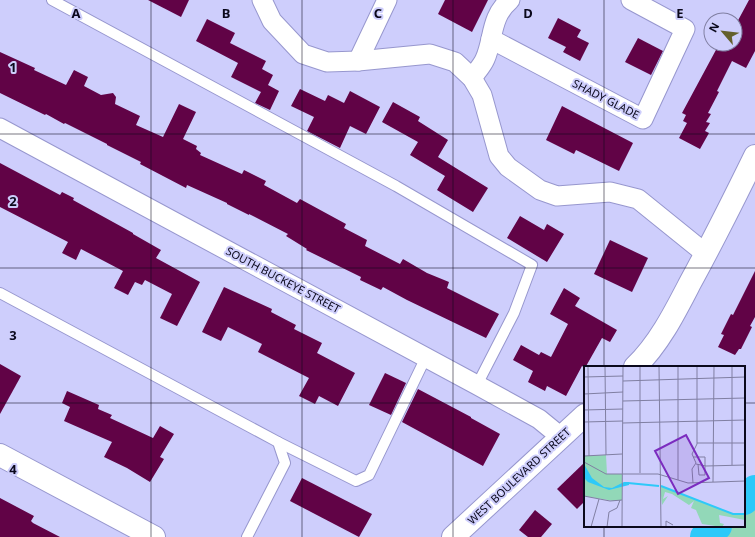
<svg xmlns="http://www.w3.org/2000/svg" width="755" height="537" font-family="'Noto Sans',sans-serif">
<rect width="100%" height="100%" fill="#cecefc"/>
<!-- green -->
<polygon fill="#92d8b8" points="755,490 755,537 705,537 717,526 744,526 744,500"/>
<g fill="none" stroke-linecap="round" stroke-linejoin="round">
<!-- river -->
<g stroke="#2dc9f9" stroke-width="30">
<polyline points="744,500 755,490"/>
<polyline points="705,537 717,526"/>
</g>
</g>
<!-- building -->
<g fill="#610346">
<polygon points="148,0 189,0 181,17"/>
<polygon points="445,0 488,0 472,32 438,14"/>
<polygon points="749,0 755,0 755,51 746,68 732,61 717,91 719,92 708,113 711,114 706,122 710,123 705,131 709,133 700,149 679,138 687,123 683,121 686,115 682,113 717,48 722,51 725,44 735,44 735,26"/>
<polygon points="558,18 581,30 577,37 589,43 580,61 563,52 566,47 548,38"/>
<polygon points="207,19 235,33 230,43 266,61 262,69 273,75 268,85 279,91 270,110 255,103 261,92 231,77 238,63 196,41"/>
<polygon points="638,38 663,51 651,75 625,62"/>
<polygon points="0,52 35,68 34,70 66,85 74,70 88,77 84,86 101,95 113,93 116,97 115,104 140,116 136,125 163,137 179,104 196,112 183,139 197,146 196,149 201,153 200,155 242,174 244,170 266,181 264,185 297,203 300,199 346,224 344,228 367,240 365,246 400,264 403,259 427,273 449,282 447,288 499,314 486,338 407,300 383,287 381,290 360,280 361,277 306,250 307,249 286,236 288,234 249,214 249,215 227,204 227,203 187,185 186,188 140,164 141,162 107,145 107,144 65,123 64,124 46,114 45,115 0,93"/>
<polygon points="300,89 325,101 328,95 344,103 350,91 380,107 366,134 350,126 340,148 307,131 314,117 291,106"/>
<polygon points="393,102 420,117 418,121 448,140 438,157 488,188 473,212 437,190 445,176 410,155 418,142 382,122"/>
<polygon points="562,106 633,143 619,171 576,150 574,154 546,140"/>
<polygon points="0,163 60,195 62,192 74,198 73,200 133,233 133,234 161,250 156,258 200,282 177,326 160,318 172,294 145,280 142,285 135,282 128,295 114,288 123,271 81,249 76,260 62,253 68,242 0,207"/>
<polygon points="520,216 544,230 547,224 564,234 547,262 507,238"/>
<polygon points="610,240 648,258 632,292 594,274"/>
<polygon points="755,271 755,317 750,326 752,327 741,349 739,349 735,355 718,347 724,335 721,334 731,314 733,315"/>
<polygon points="224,287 272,309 271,312 296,325 294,329 322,343 317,353 355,373 338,406 319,396 315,404 299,396 309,378 258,352 262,344 228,327 221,341 202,332"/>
<polygon points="564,288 580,298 575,306 617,330 610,342 602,338 585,368 582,366 566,396 547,386 545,391 528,382 533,371 513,360 521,345 539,355 541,352 551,357 568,324 550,314"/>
<polygon points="0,364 21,376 0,414"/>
<polygon points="385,373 406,383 391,415 369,405"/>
<polygon points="418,389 471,417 471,418 500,434 483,466 402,422"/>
<polygon points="67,391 99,405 98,409 112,415 110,418 153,438 160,426 174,434 160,457 164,459 150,482 127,468 104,457 112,442 64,421 70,407 62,403"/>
<polygon points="585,462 585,501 577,509 557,489"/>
<polygon points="302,478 372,514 359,537 290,501"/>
<polygon points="0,498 34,516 31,521 33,523 60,537 0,537"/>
<polygon points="535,510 552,524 541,537 528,537 519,530"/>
</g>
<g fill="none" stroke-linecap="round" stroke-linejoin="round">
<defs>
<g id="lane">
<polyline points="52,0 396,186 532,265 514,313 477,385"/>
<polyline points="0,293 278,442 356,481 369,475 426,357"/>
<polyline points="247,537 285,463 278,442"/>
</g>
<g id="street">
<polyline points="262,0 272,21 303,54 327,62 358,61 430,54 455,62 472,78 482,95 499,156 508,167 540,190 557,196 610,192 638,199 706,254"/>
<polyline points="491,39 643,119 685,29 631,0"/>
<polyline points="358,61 387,0"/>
<path d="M472,78C476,72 482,66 485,59C494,39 490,17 510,0"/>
<polyline points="0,128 477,385 539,419 561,437"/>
</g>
<g id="secondary">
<path d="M635,367C659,344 675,312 690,283C713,241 734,199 755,156"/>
<polyline points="0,455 154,537"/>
<polyline points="453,537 585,415"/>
</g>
</defs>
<!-- lane casing -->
<use href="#lane" stroke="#9797ce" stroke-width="12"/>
<!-- street casing -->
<use href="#street" stroke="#9797ce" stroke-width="21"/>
<!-- secondary casing -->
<use href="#secondary" stroke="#9797ce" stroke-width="24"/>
<!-- lane -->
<use href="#lane" stroke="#fff" stroke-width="10"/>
<!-- street -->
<use href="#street" stroke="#fff" stroke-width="19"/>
<!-- secondary -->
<use href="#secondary" stroke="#fff" stroke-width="22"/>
</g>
<!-- grid -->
<path fill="none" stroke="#0b091c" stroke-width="1" stroke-opacity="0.55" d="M151,0V537M302,0V537M453,0V537M604,0V367M0,134H755M0,268H755M0,403H585M744,403H755M604,526V537"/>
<g text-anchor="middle" stroke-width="4" stroke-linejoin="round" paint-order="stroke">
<!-- street labels -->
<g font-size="11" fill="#0b091c" stroke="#cecefc">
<text transform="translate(606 99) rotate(27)" y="4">SHADY GLADE</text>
<text transform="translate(283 280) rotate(28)" y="4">SOUTH BUCKEYE STREET</text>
<text transform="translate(519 476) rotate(-43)" y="4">WEST BOULEVARD STREET</text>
</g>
</g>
<!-- overview -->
<g transform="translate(584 366)">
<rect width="161" height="161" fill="#cecefc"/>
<path d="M22,89L23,108H38V134L30,135L0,130V90ZM76,120L149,148H161V154L135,149L136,157L140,158L138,161L118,158L112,144L107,142L110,135L105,139L88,128L81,126L79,133L84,130L78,139Z" fill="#92d8b8"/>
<path d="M0,98L8,112L20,121L28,122L40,116H45V119L25,124L4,116L0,112Z" fill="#2dc9f9"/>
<path fill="none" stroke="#2dc9f9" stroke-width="2" d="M44,117L75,120M77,120L149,148H161"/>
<path fill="none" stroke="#807fa2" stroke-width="1" d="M4,0L5,90M21,0L22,89M56,0V107M75,0L77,161M0,11L39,10M39,15L161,11M0,28L39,26M39,35L161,32M0,44L39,43M0,56L39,55M39,57L161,54M113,77H161M0,90L38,88M109,91H121V109H115L114,98M0,96L22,108H38M112,98L122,100L161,99M148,99V0M38,108H74L104,117L161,115M94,114V0M129,116L130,0M109,117L108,103L112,97L108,88L113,78V0M0,130L26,135L38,134M7,161L15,133M23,161L25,146L33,142L36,134M38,161L39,0M82,161V155L89,159"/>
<path fill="#7b2cbf" fill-opacity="0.15" stroke="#7b2cbf" stroke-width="2" d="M102,69L125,112L94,128L71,85Z"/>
<rect width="161" height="161" fill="none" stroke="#0b091c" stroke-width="2"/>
</g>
<g font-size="13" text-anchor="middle" font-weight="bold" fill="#0b091c" stroke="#cecefc" stroke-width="4" stroke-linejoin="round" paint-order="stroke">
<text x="76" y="18">A</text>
<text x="226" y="18">B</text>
<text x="378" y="18">C</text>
<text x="528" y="18">D</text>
<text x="680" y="18">E</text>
<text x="13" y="72">1</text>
<text x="13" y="206">2</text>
<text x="13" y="340">3</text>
<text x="13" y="474">4</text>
</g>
<!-- north arrow -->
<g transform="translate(723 32) rotate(298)"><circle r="19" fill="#cecefc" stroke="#807fa2"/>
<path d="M0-3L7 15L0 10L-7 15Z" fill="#64602d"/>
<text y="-6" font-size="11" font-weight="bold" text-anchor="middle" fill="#0b091c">N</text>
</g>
</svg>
